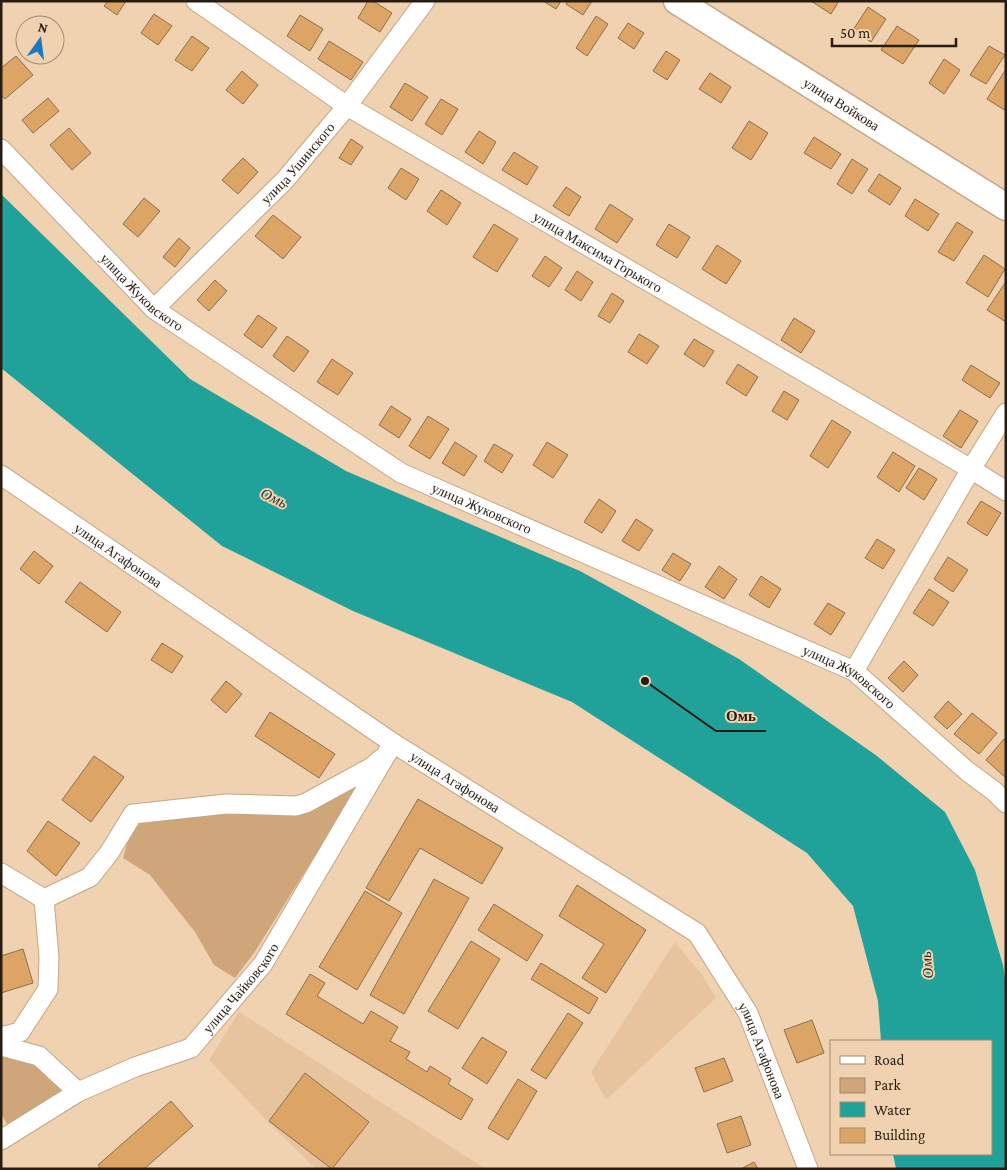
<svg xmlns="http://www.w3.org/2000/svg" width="1007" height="1170" font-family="'Crimson Pro',serif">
<rect width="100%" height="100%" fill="#f0d2b1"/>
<!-- built -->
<g fill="#e8c49e">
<polygon points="675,942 702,975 716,998 606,1100 591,1072"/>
<polygon points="239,1012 486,1169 316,1169 272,1126 209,1060"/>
</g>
<!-- green -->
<g fill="#cea67a">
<polygon points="366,774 254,953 235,978 214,965 195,932 150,875 123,858 134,819 233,808 300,810"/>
<polygon points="1,1050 38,1058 74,1092 10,1130 1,1113"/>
</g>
<!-- water -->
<polygon fill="#20a19a" points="1,194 190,379 346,471 580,571 739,659 877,756 945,812 975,870 1003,965 1006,986 1006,1169 896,1169 893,1154 991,1154 991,1041 881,1041 878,1001 853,906 807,853 572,702 353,611 222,546 1,368"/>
<!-- building -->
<g fill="#dda565" stroke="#896e51">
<polygon points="108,1 126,1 117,15 104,6"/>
<polygon points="368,1 373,1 392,13 380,32 358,18"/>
<polygon points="543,1 561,1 556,9"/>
<polygon points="568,1 592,1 583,15 566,4"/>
<polygon points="811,1 839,1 831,14"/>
<polygon points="868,7 886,19 871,42 853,30"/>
<polygon points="154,14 172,26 158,45 141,33"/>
<polygon points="300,15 323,29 310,51 287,36"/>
<polygon points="596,16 608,24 587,56 576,48"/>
<polygon points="628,23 644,33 634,49 618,38"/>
<polygon points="897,26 919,40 903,64 881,50"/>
<polygon points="192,36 209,48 192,71 175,60"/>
<polygon points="329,41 363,62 351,80 318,59"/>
<polygon points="989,46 1005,55 986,84 970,75"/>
<polygon points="666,51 680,60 667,80 653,71"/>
<polygon points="16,56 33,75 5,99 1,95 1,68"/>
<polygon points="944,59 960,70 944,94 929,83"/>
<polygon points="1006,69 1006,111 987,99"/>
<polygon points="242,71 258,85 243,104 226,90"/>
<polygon points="710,73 731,87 721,103 699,89"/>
<polygon points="405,83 428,97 412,121 390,107"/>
<polygon points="48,98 59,111 33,133 22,120"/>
<polygon points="441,99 458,109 442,135 425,124"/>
<polygon points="749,121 768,133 751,160 732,148"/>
<polygon points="69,128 91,153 72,170 50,145"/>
<polygon points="479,131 496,142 483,164 465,152"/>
<polygon points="814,137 841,154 831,169 804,153"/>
<polygon points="351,139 363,147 351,165 339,158"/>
<polygon points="514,152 538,167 527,185 502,170"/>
<polygon points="243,158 258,172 238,194 222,180"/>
<polygon points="852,159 868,169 852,194 837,184"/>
<polygon points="401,168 419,179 406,200 388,188"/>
<polygon points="879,174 901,188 890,205 868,191"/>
<polygon points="566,187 581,197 569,216 553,206"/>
<polygon points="441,190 461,203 447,225 427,211"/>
<polygon points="144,198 160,211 138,237 123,224"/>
<polygon points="915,199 939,214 928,231 905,216"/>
<polygon points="610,204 633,219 617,243 595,229"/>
<polygon points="273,215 301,237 283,259 255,236"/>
<polygon points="957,222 973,232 954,261 938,252"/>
<polygon points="494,224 518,239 497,272 473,257"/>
<polygon points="669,224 690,237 677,258 656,245"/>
<polygon points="179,238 190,248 175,267 163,257"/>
<polygon points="717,245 741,261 726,284 702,269"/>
<polygon points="984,255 1005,269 988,297 966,283"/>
<polygon points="545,256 562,268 549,287 532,276"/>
<polygon points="577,271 593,282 581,301 565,290"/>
<polygon points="215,280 227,291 209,311 197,300"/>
<polygon points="1005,283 1006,283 1006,322 987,310"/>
<polygon points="612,293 624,301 610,323 598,316"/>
<polygon points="258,315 277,328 262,348 244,335"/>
<polygon points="794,318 815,331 801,353 781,340"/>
<polygon points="639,334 659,346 647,364 628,352"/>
<polygon points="287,336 309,351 294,372 273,356"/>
<polygon points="694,339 714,351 704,367 684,354"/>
<polygon points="332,359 353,373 338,395 317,382"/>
<polygon points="738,364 758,377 746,396 726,383"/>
<polygon points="971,365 1000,383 990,398 962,380"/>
<polygon points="784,391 799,400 787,420 772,411"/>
<polygon points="391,406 411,419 399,438 379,425"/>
<polygon points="960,410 978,421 961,448 943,436"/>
<polygon points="428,416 449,429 430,459 409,446"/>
<polygon points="832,420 851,432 828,468 810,456"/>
<polygon points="455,442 477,456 464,476 442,463"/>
<polygon points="547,442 568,455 553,478 533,465"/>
<polygon points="494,444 513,455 502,473 484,461"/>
<polygon points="893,452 915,466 899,492 877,477"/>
<polygon points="919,468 937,479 924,500 906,488"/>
<polygon points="599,499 616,511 602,533 584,522"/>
<polygon points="981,501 1001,513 987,536 967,523"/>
<polygon points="636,519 653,530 639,551 622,541"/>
<polygon points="877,539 895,550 883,569 865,558"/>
<polygon points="34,551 53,566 39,584 20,569"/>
<polygon points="673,553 691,564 680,581 662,570"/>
<polygon points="948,557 968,570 953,592 934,579"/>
<polygon points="719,566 737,579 724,599 705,587"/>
<polygon points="761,576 781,589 769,608 749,595"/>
<polygon points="80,582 121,612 107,632 65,602"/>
<polygon points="929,589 949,602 933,626 913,613"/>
<polygon points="828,603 845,613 831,635 814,624"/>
<polygon points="162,643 183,656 172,673 151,660"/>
<polygon points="904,661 918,675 903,692 888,678"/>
<polygon points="226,681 242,694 226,713 211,700"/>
<polygon points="948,701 962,714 947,729 934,717"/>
<polygon points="270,712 335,754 319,778 255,736"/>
<polygon points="972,713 997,733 979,754 954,734"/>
<polygon points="1004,739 1006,741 1006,778 986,760"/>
<polygon points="94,756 124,777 91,822 62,800"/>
<polygon points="418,799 503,848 482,884 420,848 389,901 366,888"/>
<polygon points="48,821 80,843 56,876 27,851"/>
<polygon points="434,879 469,898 404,1014 370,995"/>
<polygon points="577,885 646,930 606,993 582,978 604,944 559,916"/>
<polygon points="365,891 402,913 357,990 319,967"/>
<polygon points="494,904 543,935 527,961 478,930"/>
<polygon points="471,941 500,959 458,1029 428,1011"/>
<polygon points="23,949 33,983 1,993 1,956"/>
<polygon points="541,963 598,998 589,1014 531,979"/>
<polygon points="310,974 325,983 317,996 363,1024 371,1011 398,1027 390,1041 410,1052 406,1059 427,1072 430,1066 451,1079 448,1084 473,1099 461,1120 286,1014"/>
<polygon points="568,1013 583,1023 546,1079 531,1070"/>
<polygon points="812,1020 824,1053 797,1063 784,1030"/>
<polygon points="482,1037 507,1052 487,1084 462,1068"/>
<polygon points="724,1058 733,1081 704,1092 695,1068"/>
<polygon points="305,1073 369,1122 332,1169 269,1121"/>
<polygon points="518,1079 537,1091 508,1140 488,1128"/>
<polygon points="171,1101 193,1126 144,1169 101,1169 98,1165"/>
<polygon points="741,1116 751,1145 727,1153 717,1124"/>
<polygon points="754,1162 758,1169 741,1169"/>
</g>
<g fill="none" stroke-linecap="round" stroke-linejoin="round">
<defs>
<g id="street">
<path id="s1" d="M196,1L347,106L971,469L1006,491"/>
<path id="s2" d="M1,149L154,309L401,473L854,671L967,771L994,791L1006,803"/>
<path id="s3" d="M154,309L285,180L347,106L425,1"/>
<path id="s4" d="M1,475L393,743L697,933L748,1013L808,1169"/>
<polyline points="854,671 971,469 1006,413"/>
<polyline points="1,873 44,899 49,957 48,989 20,1032 1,1037"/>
<polyline points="44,899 90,877 109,853 133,814 226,804 296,806 306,803 372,767 381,759"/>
<polyline points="1,1046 39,1056 78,1092"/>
<path id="s5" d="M1,1140L78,1092L135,1067L191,1048L263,964L393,743"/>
</g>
<g id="secondary">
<path id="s6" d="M677,1L1006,207"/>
</g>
</defs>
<!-- street casing -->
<use href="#street" stroke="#c3a686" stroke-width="21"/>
<!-- secondary casing -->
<use href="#secondary" stroke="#c3a686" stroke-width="29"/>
<!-- street -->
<use href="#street" stroke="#fff" stroke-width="19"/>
<!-- secondary -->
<use href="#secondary" stroke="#fff" stroke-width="26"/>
</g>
<g text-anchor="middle" stroke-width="4" stroke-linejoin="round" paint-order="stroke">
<!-- street labels -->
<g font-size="14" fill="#271c0f" stroke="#f0d2b1">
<text dy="5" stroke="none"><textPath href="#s6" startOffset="194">улица Войкова</textPath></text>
<text dy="5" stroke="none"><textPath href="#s3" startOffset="205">улица Ушинского</textPath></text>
<text dy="5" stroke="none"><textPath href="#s1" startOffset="474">улица Максима Горького</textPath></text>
<text dy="5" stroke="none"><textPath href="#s2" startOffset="201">улица Жуковского</textPath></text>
<text dy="5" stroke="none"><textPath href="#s2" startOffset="606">улица Жуковского</textPath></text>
<text dy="5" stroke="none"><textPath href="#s4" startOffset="142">улица Агафонова</textPath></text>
<text dy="5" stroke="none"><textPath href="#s2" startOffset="1011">улица Жуковского</textPath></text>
<text dy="5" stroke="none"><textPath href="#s4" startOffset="548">улица Агафонова</textPath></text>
<text dy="5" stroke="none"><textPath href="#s5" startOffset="290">улица Чайковского</textPath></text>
<text dy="5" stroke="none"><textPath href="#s4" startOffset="968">улица Агафонова</textPath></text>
</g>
<!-- water labels -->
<g font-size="15" font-style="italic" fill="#1d3230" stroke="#f0d2b1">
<text transform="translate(274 498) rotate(25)" y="5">Омь</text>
<text transform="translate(927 965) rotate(-96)" y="5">Омь</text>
</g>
</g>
<!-- callouts -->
<path fill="none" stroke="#271c0f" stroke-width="2" d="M645 681L716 731H766"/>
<circle fill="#271c0f" stroke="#f0d2b1" stroke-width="2" cx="645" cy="681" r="5"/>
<g font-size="15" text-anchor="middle" font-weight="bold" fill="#271c0f" stroke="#f0d2b1" stroke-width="4" stroke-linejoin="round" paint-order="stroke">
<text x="741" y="721">Омь</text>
</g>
<!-- border -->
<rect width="1007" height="1170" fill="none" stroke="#271c0f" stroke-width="5"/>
<!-- legend -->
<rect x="830" y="1040" width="162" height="115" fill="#f0d2b1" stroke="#a08970"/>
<rect x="840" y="1056" width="25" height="8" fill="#ffffff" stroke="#a08970"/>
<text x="874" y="1065" font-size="15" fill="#271c0f">Road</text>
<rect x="840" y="1078" width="25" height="15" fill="#cea67a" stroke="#a08970"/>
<text x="874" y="1090" font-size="15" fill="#271c0f">Park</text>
<rect x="840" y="1102" width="25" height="15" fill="#20a19a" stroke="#a08970"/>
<text x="874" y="1115" font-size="15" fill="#271c0f">Water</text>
<rect x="840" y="1128" width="25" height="15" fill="#dda565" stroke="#a08970"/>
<text x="874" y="1140" font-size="15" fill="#271c0f">Building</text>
<!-- north arrow -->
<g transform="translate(40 40) rotate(14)"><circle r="24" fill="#f0d2b1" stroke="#a08970"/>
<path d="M0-4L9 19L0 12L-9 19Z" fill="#1b78c5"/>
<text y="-8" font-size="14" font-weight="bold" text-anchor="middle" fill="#271c0f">N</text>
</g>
<!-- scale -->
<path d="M832 38v8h124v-8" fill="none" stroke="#271c0f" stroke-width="2.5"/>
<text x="840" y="38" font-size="15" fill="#271c0f" stroke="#f0d2b1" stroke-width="4" paint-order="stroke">50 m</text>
</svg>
